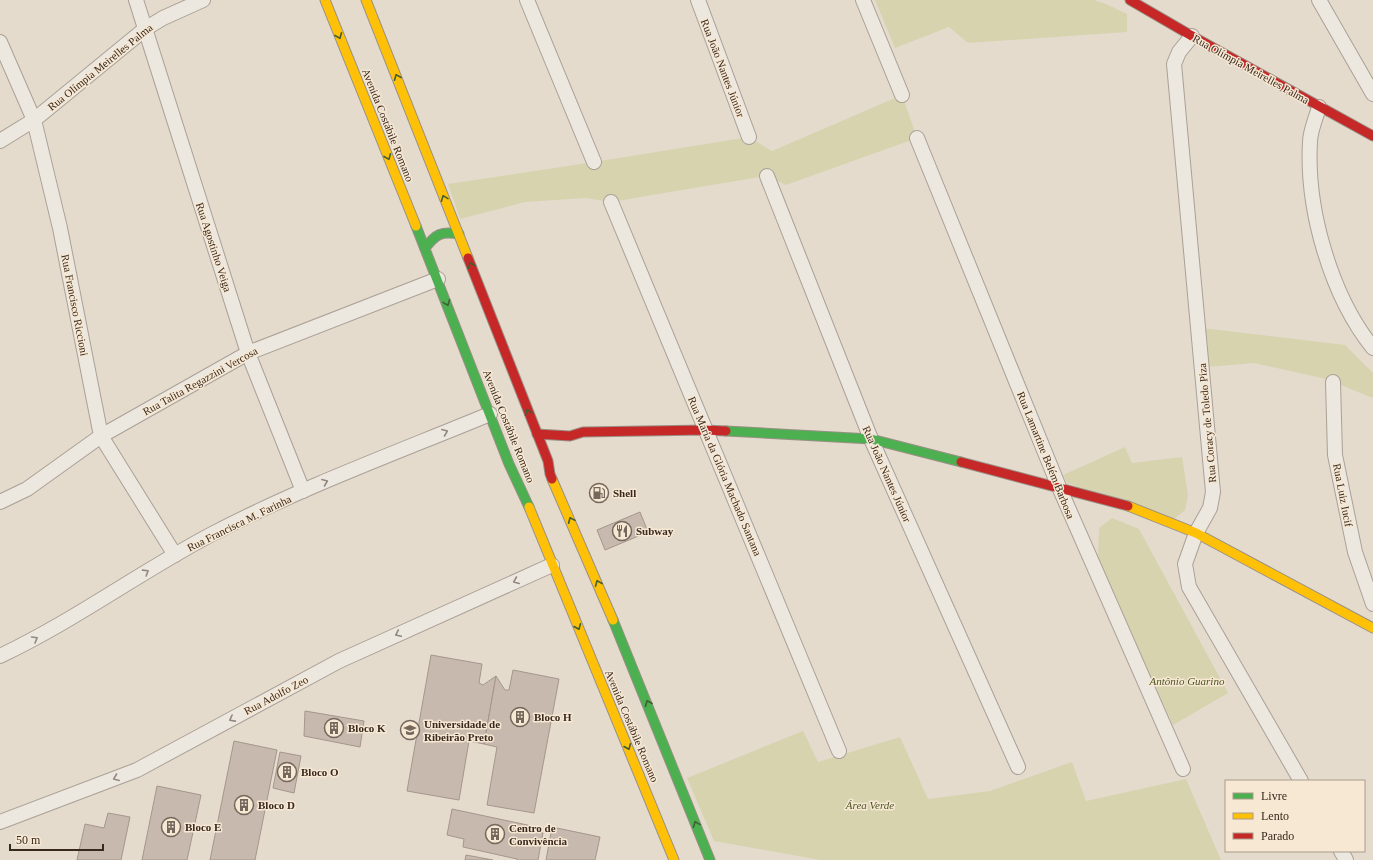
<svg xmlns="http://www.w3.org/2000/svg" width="1373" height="860" font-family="Georgia,serif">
<rect width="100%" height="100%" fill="#e4dbcd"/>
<!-- green -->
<g fill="#d7d3af">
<polygon points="875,0 1094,0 1106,4 1127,14 1127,32 968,43 949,27 895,48"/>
<polygon points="902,95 917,138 786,185 766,176 611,202 585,198 525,202 460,219 448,184 594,162 749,137 772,151"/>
<polygon points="1193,327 1345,345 1373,373 1373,398 1326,379 1254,363 1196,368"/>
<polygon points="1125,447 1132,463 1182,457 1188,495 1185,510 1173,520 1067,483 1063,475"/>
<polygon points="1112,518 1139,529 1228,693 1173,725 1098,561 1099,528"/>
<polygon points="803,731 818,762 900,737 928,799 990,791 1072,762 1086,801 1186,779 1221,860 820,860 714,841 687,778"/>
</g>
<!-- building -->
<g fill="#c8b9ae" stroke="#a4968c">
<polygon points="640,512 648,532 605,550 597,530"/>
<polygon points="431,655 482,664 479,683 483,685 496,676 484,744 469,741 459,800 407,791"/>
<polygon points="513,670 559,679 534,813 487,805 497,747 484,744 496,676 505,690 509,690"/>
<polygon points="305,711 364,721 360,747 304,736"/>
<polygon points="234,741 277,750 255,860 210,860"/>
<polygon points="280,752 301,756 294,793 273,788"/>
<polygon points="157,786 201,795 187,860 142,860"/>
<polygon points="452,809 532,826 531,830 543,833 538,860 517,860 517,859 463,847 464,839 447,835"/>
<polygon points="108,813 130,817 121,860 77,860 85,824 104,828"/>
<polygon points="552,827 600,837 595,860 546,860"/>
<polygon points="466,855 493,860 465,860"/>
</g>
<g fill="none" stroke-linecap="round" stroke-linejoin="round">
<defs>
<g id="street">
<polyline points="136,0 248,353 303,491"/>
<polyline points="527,0 594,162"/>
<polyline points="698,0 749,137"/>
<polyline points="863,0 902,95"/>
<polyline points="1319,0 1373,94"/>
<polyline points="1192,36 1179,52 1174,64 1213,492 1210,508 1196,533 1185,564 1189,587 1301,781"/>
<polyline points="0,42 34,120 60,228 101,436 175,555"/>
<path d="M1319,107C1316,118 1310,131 1310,142C1306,209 1331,296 1373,348"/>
<polyline points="917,138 1059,487 1183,769"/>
<polyline points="0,141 34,120 145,29 163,18 203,0"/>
<polyline points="767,176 871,439 1018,767"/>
<polyline points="611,202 839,751"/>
<polyline points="1333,382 1335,455 1355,552 1373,604"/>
<polyline points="0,502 27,489 101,436 248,353 438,279"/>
<path d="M0,656C74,621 140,572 212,534C300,488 398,452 490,414"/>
<polyline points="0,822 137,770 339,661 552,565"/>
<polyline points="1341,851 1346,860"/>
</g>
<g id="fast">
<polyline points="416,226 509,464 529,507"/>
<path d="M425,248C436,234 441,231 459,234"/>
<polyline points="726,431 871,439 961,462"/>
<polyline points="613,620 710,860"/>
</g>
<g id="slow">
<polyline points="325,0 416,226"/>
<polyline points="366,0 468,258"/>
<polyline points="552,479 613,620"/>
<polyline points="1128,506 1196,533 1373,628"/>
<polyline points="529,507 674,860"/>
</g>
<g id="jam">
<polyline points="1130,0 1192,36 1373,136"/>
<polyline points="468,258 548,461 550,474 552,479"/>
<polyline points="537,434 570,436 583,432 705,430 726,431"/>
<polyline points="961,462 1128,506"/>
</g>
</defs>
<!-- street casing -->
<use href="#street" stroke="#aaa096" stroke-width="16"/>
<!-- fast casing -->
<use href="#fast" stroke="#999086" stroke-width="11"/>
<!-- slow casing -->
<use href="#slow" stroke="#999086" stroke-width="11"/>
<!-- jam casing -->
<use href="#jam" stroke="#999086" stroke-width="11"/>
<!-- street -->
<use href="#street" stroke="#ece7df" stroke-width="14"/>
<!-- fast -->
<use href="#fast" stroke="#4caf50" stroke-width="9"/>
<!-- slow -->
<use href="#slow" stroke="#ffc107" stroke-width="9"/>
<!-- jam -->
<use href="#jam" stroke="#c62828" stroke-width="9"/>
</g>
<!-- one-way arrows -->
<defs><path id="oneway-chevron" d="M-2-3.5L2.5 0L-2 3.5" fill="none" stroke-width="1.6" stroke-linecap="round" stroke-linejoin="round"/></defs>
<g stroke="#415e32">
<use href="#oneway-chevron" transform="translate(339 36) rotate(68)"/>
<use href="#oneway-chevron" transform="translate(397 77) rotate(-112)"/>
<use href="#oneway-chevron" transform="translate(388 157) rotate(68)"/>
<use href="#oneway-chevron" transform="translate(444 198) rotate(-111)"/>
<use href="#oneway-chevron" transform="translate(471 265) rotate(-111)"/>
<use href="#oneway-chevron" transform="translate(447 303) rotate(69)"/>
<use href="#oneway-chevron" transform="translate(528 412) rotate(-111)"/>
<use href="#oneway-chevron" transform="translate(571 520) rotate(-114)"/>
<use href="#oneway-chevron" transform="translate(598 583) rotate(-112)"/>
<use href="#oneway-chevron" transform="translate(578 627) rotate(67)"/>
<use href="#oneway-chevron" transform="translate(648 703) rotate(-112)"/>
<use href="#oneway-chevron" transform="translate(628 747) rotate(67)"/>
<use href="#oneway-chevron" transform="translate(696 824) rotate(-111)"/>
</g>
<g stroke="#92887e">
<use href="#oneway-chevron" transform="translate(445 432) rotate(-22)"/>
<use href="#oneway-chevron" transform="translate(325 482) rotate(-22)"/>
<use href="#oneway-chevron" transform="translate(146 572) rotate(-32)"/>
<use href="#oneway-chevron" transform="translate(516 581) rotate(157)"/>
<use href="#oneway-chevron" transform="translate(398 634) rotate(155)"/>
<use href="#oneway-chevron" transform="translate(35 639) rotate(-30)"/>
<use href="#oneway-chevron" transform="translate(232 719) rotate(152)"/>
<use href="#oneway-chevron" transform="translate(116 778) rotate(159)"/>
</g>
<!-- icons -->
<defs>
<symbol id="fuel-ring" viewBox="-11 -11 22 22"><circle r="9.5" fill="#f6e8d3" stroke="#75675b" stroke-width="1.5"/><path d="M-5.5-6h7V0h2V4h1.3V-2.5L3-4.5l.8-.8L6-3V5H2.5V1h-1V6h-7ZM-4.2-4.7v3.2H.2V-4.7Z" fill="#75675b"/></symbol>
<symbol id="restaurant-ring" viewBox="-11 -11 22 22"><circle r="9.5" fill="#f6e8d3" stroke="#75675b" stroke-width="1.5"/><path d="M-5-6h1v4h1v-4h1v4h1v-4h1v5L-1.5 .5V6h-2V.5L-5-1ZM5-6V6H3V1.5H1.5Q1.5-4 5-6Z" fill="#75675b"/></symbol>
<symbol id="building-ring" viewBox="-11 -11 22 22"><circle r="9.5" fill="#f6e8d3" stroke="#75675b" stroke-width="1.5"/><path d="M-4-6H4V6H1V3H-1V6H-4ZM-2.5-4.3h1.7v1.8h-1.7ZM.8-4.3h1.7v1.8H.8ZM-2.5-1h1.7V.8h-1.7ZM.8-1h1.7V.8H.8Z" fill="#75675b"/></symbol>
<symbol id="university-ring" viewBox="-11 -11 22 22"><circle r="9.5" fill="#f6e8d3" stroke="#75675b" stroke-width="1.5"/><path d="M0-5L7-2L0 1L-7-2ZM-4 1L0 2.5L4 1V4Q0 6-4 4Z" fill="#75675b"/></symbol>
</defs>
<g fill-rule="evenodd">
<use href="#fuel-ring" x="588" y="482" width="22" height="22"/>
<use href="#restaurant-ring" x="611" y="520" width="22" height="22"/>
<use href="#building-ring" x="509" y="706" width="22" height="22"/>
<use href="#building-ring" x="323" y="717" width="22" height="22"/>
<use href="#university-ring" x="399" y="719" width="22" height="22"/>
<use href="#building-ring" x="276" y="761" width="22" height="22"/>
<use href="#building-ring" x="233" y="794" width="22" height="22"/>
<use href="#building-ring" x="160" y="816" width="22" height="22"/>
<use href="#building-ring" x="484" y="823" width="22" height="22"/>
</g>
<g text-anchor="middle" stroke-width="3" stroke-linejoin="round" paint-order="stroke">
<!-- street labels -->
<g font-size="11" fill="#39281e" stroke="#f6e8d3">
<text transform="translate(100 67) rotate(-39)" y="4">Rua Olímpia Meirelles Palma</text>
<text transform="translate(723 68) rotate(69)" y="4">Rua João Nantes Júnior</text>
<text transform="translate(1251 69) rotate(29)" y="4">Rua Olímpia Meirelles Palma</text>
<text transform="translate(388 125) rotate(68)" y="4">Avenida Costábile Romano</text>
<text transform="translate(214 247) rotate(72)" y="4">Rua Agostinho Veiga</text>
<text transform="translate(75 305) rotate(79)" y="4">Rua Francisco Riccioni</text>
<text transform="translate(200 381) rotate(-29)" y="4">Rua Talita Regazzini Vercosa</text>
<text transform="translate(1207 423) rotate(-95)" y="4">Rua Coracy de Toledo Piza</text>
<text transform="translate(509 426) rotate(68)" y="4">Avenida Costábile Romano</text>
<text transform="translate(1046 455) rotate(68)" y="4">Rua Lamartine Belém Barbosa</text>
<text transform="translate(887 474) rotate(66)" y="4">Rua João Nantes Júnior</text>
<text transform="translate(725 476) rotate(67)" y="4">Rua Maria da Glória Machado Santana</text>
<text transform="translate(1343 495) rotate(79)" y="4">Rua Luiz Iucif</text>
<text transform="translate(239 523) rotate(-26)" y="4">Rua Francisca M. Farinha</text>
<text transform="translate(276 695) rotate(-28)" y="4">Rua Adolfo Zeo</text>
<text transform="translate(632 726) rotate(67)" y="4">Avenida Costábile Romano</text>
</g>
<!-- poi labels -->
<g font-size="11" font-weight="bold" fill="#39281e" stroke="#f6e8d3" text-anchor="start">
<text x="613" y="497">Shell</text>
<text x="636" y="535">Subway</text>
<text x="534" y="721">Bloco H</text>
<text x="424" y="728">Universidade de<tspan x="424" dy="13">Ribeirão Preto</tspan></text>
<text x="348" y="732">Bloco K</text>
<text x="301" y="776">Bloco O</text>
<text x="258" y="809">Bloco D</text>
<text x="185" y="831">Bloco E</text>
<text x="509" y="832">Centro de<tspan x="509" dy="13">Convivência</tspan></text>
</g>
<!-- park labels -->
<g font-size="11" font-style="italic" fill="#4e5524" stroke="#f6e8d3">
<text x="1187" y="685">Antônio Guarino</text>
<text x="870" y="809">Área Verde</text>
</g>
</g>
<!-- legend -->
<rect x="1225" y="780" width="140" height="72" fill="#f6e8d3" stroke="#aa9b8b"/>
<rect x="1233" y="793" width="20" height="6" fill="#4caf50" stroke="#aa9b8b"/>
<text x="1261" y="800" font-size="12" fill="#39281e">Livre</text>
<rect x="1233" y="813" width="20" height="6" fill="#ffc107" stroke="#aa9b8b"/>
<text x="1261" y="820" font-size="12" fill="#39281e">Lento</text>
<rect x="1233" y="833" width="20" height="6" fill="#c62828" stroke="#aa9b8b"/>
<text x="1261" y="840" font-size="12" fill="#39281e">Parado</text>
<!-- scale -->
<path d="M10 844v6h93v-6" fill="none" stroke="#39281e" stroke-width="2"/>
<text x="16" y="844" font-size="12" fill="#39281e" stroke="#f6e8d3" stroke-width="3" paint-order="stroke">50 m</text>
</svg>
